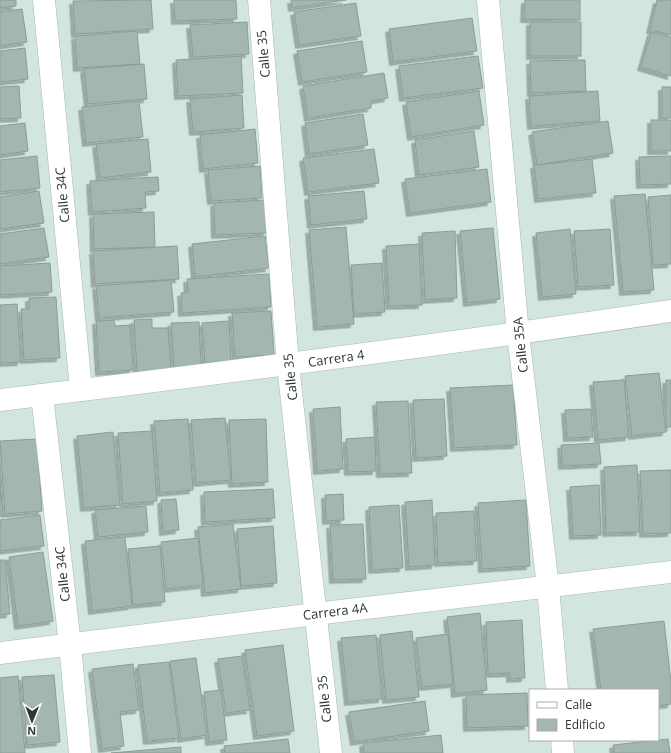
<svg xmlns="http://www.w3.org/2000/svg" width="671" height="753" font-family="'Open Sans',sans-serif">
<defs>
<filter id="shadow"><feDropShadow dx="-3.5" dy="3.5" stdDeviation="0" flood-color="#0004"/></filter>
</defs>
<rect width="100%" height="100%" fill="#d3e6de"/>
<!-- building -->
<g fill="#a4b7af" stroke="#8b9d96" filter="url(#shadow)">
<polygon points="0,0 16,0 16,6 0,8"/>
<polygon points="151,0 153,29 75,34 73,1"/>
<polygon points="174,0 236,0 237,19 175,21"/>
<polygon points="291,0 346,0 292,8"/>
<polygon points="525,0 580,0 580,20 524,19"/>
<polygon points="657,0 671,0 671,35 650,30"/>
<polygon points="356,3 361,36 299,45 294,12"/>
<polygon points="22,9 27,42 0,46 0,12"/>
<polygon points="472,18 477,51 393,62 389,29"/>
<polygon points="247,22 249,54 193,57 190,25"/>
<rect x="530" y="22" width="51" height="34"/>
<polygon points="137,31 140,64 77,68 75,36"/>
<polygon points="651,32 671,37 671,76 641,67"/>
<polygon points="362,41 367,72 302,82 297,51"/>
<polygon points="25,48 28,79 0,82 0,51"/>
<polygon points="241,56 243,93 178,96 176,60"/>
<polygon points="478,56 483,88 403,98 399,66"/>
<polygon points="585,60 586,91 531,93 530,61"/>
<polygon points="144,64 147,99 88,104 84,69"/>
<polygon points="384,73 388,98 371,101 371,108 308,118 303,86"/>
<polygon points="19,86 21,118 0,119 0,87"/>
<rect x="662" y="87" width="9" height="31"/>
<polygon points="479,91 484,125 411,137 406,102"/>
<polygon points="598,91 600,121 531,126 529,96"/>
<polygon points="242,95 244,128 193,132 190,99"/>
<polygon points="139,101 143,137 86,143 82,107"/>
<polygon points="363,114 368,145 309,154 305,123"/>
<rect x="651" y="120" width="20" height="31"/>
<polygon points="608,121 613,153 537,165 532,132"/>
<polygon points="25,123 28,151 0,155 0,126"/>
<polygon points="255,129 258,163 203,169 200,135"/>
<polygon points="474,131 479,167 419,175 415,140"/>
<polygon points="148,139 151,172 100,178 96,144"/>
<polygon points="374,149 379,183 308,192 303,158"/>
<polygon points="37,156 40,188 0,192 0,160"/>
<polygon points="671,156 671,184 640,185 639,157"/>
<polygon points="592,159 596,193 538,199 534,165"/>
<polygon points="260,166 262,198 211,201 208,170"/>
<polygon points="487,169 491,202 410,213 405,179"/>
<polygon points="158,177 159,191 145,192 146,208 92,212 90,181"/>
<polygon points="39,191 44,223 0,229 0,197"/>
<polygon points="364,191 367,219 311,225 308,196"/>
<polygon points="645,194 654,290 623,292 614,196"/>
<polygon points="671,195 671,264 653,265 648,197"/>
<polygon points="265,200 267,233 215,235 214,203"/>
<polygon points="154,212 155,247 94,249 93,214"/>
<polygon points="346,227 354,324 317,327 309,230"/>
<polygon points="44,228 49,257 0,264 0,234"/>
<polygon points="493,228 500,299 467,303 460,231"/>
<polygon points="570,229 576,294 542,297 536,233"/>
<polygon points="610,229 614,285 578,287 574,231"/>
<polygon points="455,231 457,298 425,300 422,233"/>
<polygon points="265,236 269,268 195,277 192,244"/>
<polygon points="419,244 422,305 389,306 386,246"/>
<polygon points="177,246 179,279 95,284 93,251"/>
<polygon points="50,263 52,292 0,295 0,266"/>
<polygon points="382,263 385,312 354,314 351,265"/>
<polygon points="269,274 271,307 182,313 181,293 188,292 187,279"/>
<polygon points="171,280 174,312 99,318 96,286"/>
<polygon points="56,297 60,358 24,360 21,309 29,309 29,298"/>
<polygon points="17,304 21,362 0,363 0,305"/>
<polygon points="271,311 274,355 235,357 232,313"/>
<polygon points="152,319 152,328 168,328 171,369 137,372 134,320"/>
<polygon points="114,320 115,326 130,325 133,370 99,372 96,321"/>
<polygon points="229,321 231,361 205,363 202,323"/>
<polygon points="199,322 201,366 174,368 171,323"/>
<polygon points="659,373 666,432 632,436 625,376"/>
<polygon points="624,380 629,437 598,440 593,382"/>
<rect x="666" y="380" width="5" height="47"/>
<polygon points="513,385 517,445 454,448 450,388"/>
<polygon points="444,399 447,456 416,458 413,400"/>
<polygon points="408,401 412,473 380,474 376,402"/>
<polygon points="340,407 343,469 317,471 313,409"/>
<polygon points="591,409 593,437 567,438 565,410"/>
<polygon points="225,418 231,480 196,483 191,420"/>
<polygon points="188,419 193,490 160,493 154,421"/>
<polygon points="266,419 268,482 232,484 229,420"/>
<polygon points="152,431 157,501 123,504 118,433"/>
<polygon points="113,432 120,505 84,508 77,436"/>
<polygon points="375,437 376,471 348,472 346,439"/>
<polygon points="37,439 42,511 5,514 0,441"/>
<polygon points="599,443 601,464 562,466 561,445"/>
<polygon points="637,465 640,532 606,533 604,467"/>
<polygon points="671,470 671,533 643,534 640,471"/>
<polygon points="0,480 3,515 0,516"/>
<polygon points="599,485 601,535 573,536 570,487"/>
<polygon points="273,489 275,518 205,522 204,492"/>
<polygon points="343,494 344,520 326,521 325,495"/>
<polygon points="176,499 179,530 163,532 161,500"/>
<polygon points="432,500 435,565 409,567 405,502"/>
<polygon points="526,500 530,566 482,569 478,503"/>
<polygon points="399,505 403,568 372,570 369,507"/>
<polygon points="146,506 148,532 98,537 95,510"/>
<polygon points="474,511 477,561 438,563 436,513"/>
<polygon points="40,515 44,546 0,551 0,520"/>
<polygon points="233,524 241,589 205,593 198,527"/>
<polygon points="363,524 366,579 333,580 330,525"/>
<polygon points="273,526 277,583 241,586 237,529"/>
<polygon points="125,537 132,606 92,611 85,541"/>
<polygon points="198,538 203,585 166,589 161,542"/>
<polygon points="160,546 165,602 133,605 128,549"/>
<polygon points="43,552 53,621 18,626 9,557"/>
<polygon points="0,560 5,560 10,614 0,615"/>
<polygon points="480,613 487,690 455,694 447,617"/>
<polygon points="522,620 525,678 510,679 510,673 488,674 486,622"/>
<polygon points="664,621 671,682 671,704 658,706 658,690 601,690 593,629"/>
<polygon points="412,631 419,697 386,700 380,635"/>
<polygon points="448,634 453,684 422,687 416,638"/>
<polygon points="376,635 382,699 348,702 341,638"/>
<polygon points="283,645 294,731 257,736 245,650"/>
<polygon points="242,656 250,710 226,713 218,659"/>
<polygon points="196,658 207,735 181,739 170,661"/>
<polygon points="169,662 179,738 147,741 138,665"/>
<polygon points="133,664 139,710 120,712 124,746 102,749 92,669"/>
<polygon points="54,675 60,742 27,745 22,677"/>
<polygon points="18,676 25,753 0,753 0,678"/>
<polygon points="221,690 227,740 209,742 204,692"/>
<polygon points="527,693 528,726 467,728 466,695"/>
<polygon points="425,701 429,731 354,742 349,712"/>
<polygon points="441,735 443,753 364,753 363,743"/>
<polygon points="288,739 290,753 225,753 224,746"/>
<polygon points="668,739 670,753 614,753 613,745"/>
<polygon points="181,747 181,753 111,753"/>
</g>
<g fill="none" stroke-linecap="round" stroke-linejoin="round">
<defs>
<g id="street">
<polyline points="44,0 81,390"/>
<polyline points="259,0 288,365 331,753"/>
<polyline points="488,0 518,334 548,587 557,690"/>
<polyline points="42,395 70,645 80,753"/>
<polyline points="0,653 315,614 671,572"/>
<polyline points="562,740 563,753"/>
</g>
<path id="secondary" d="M0,400C224,373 448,344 671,311"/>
</defs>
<!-- street casing -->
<use href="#street" stroke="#a6b8b0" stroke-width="23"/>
<!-- secondary casing -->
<use href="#secondary" stroke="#a6b8b0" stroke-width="23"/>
<!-- street -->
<use href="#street" stroke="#fff" stroke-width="22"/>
<!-- secondary -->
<use href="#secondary" stroke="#fff" stroke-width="22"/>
</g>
<g text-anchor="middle" stroke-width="3.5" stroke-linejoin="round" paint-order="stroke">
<!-- street labels -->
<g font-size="13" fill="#2e3532" stroke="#fff">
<text transform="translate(263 54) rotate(-95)" y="5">Calle 35</text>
<text transform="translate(62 195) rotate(-95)" y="5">Calle 34C</text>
<text transform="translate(520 345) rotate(-96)" y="5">Calle 35A</text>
<text transform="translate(336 358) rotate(-8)" y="5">Carrera 4</text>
<text transform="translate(290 377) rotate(-96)" y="5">Calle 35</text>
<text transform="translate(62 574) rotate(-96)" y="5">Calle 34C</text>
<text transform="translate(335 611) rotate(-7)" y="5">Carrera 4A</text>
<text transform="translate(324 699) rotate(-96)" y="5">Calle 35</text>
</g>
</g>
<!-- legend -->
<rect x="529" y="689" width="130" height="52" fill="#ffffff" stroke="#abaead"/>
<rect x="537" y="702" width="20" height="6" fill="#ffffff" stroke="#abaead"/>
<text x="565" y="709" font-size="12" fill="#2e3532">Calle</text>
<rect x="537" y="719" width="20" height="12" fill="#a4b7af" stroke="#abaead"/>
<text x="565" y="729" font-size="12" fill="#2e3532">Edificio</text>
<!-- north arrow -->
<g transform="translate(32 721) rotate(181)" stroke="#ffffff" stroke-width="3" paint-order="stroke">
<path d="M0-3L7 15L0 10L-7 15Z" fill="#2e3532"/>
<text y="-6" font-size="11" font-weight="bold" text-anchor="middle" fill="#2e3532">N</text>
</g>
</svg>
